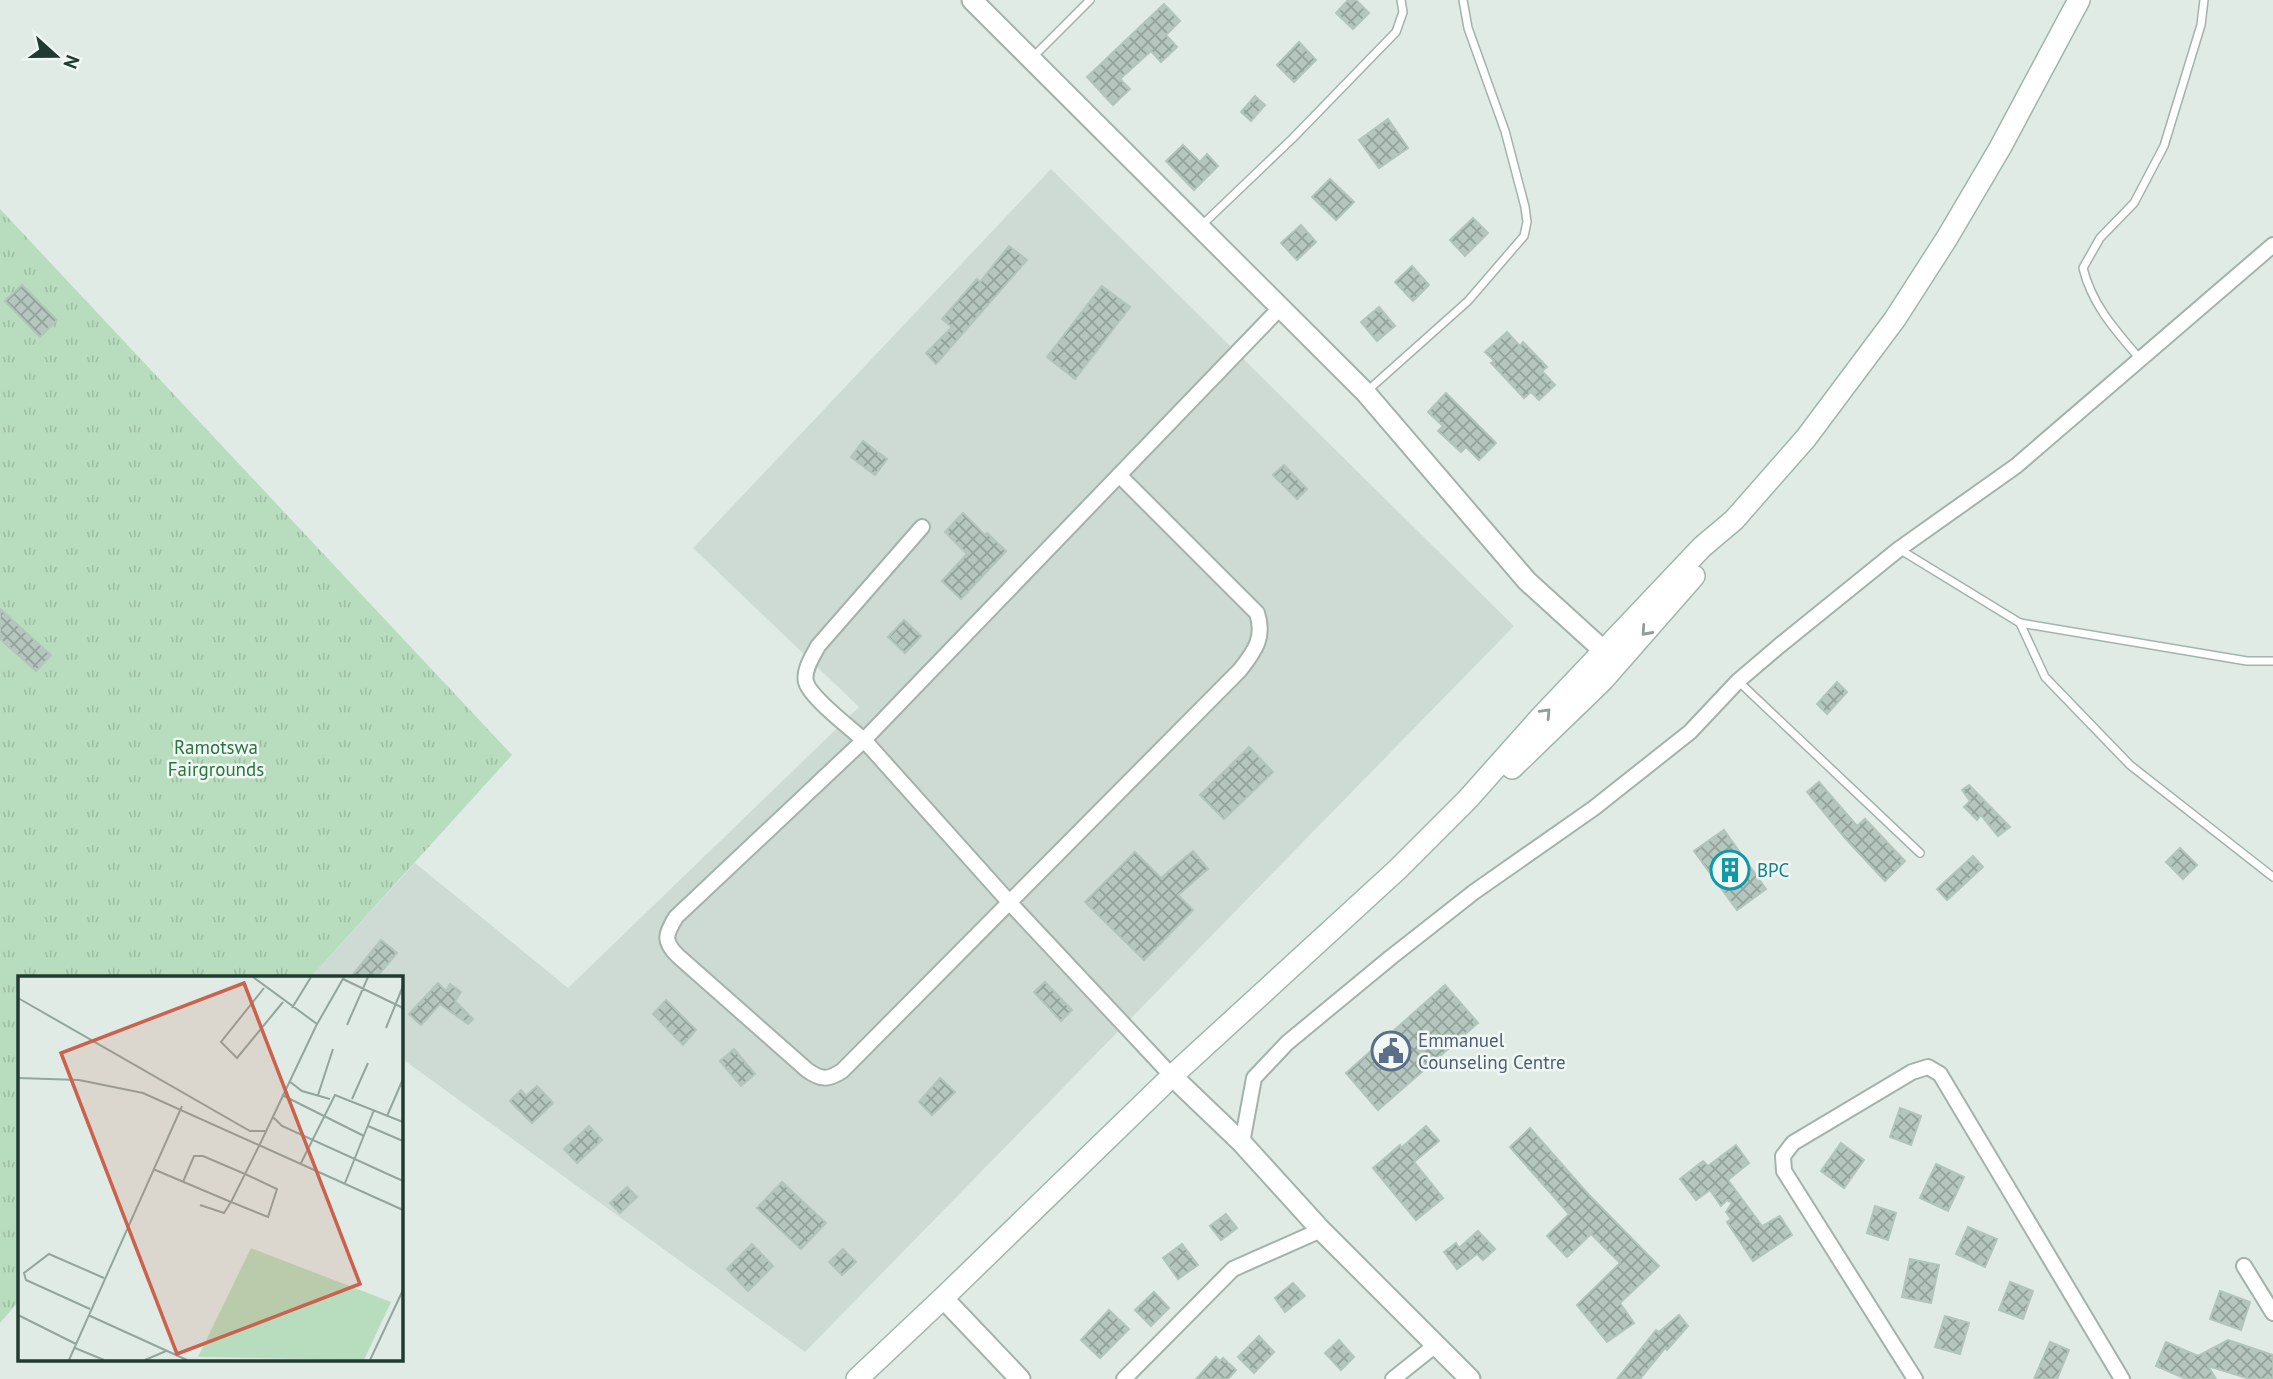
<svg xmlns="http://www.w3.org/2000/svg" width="2273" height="1379" font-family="'PT Sans',sans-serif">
<defs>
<pattern id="park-tufts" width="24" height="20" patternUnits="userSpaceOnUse" patternTransform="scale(1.75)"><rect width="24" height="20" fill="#b8ddbe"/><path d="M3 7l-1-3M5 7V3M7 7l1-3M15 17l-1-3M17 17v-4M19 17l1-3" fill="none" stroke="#9ebfa4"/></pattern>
<pattern id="building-cross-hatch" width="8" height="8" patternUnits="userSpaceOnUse" patternTransform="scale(1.75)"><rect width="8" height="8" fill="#b5c6be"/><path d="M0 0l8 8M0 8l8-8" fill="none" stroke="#93a29b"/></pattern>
</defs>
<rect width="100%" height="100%" fill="#e0ebe5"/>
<!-- built -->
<polygon fill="#cedbd4" points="1051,169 1514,626 805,1352 401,1058 401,978 310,978 415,863 568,988 859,707 693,548"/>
<!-- park -->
<polygon fill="url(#park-tufts)" points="0,209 512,755 310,978 19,978 19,1301 0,1323"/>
<!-- building -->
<g fill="url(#building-cross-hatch)" stroke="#b2c5bb" stroke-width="2">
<polygon points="1348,0 1356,0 1369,13 1353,29 1336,13"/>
<polygon points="1164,4 1180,21 1166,35 1177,47 1161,62 1151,51 1120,79 1130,89 1113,105 1087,77"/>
<polygon points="1299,42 1316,60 1294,82 1277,65"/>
<polygon points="1255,96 1265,105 1251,121 1241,112"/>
<polygon points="1388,119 1408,148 1379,168 1359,140"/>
<polygon points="1183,145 1200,162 1207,154 1218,166 1194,190 1166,161"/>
<polygon points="1330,179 1354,202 1336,220 1312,197"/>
<polygon points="1473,218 1488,233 1465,256 1450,240"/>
<polygon points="1301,225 1316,242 1297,260 1281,243"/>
<polygon points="1009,246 1027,260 936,364 926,353 952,327 942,319 977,279 980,282"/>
<polygon points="1412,266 1429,285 1413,301 1395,282"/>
<polygon points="22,285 57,320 40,337 5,301"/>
<polygon points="1102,286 1130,307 1075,379 1047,357"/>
<polygon points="1379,307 1395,326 1377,341 1361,322"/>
<polygon points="1507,332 1520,346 1523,342 1547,367 1542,371 1555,385 1539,400 1531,392 1524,398 1491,363 1494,361 1485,352"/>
<polygon points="1446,393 1496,443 1479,460 1466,447 1461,452 1438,431 1443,426 1428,412"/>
<polygon points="863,441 887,459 875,475 851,457"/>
<polygon points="1284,465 1307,489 1297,499 1273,475"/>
<polygon points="963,513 985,535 987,533 1006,551 961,599 942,581 967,554 945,532"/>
<polygon points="0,609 51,655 36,671 0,639"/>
<polygon points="904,620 921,636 905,653 888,637"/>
<polygon points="1837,682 1847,692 1827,714 1817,704"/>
<polygon points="1249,747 1273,772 1224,819 1200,795"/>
<polygon points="1819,782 1857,826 1865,819 1905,861 1885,881 1845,838 1807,792"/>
<polygon points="1969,785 2010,827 1998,836 1981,815 1977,820 1964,807 1970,801 1962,790"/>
<polygon points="1724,830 1766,889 1737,910 1694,851"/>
<polygon points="2180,848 2197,865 2183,879 2166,862"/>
<polygon points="1193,851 1208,869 1178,895 1193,910 1144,960 1085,902 1135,852 1161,878"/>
<polygon points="1973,856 1983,867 1947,900 1937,889"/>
<polygon points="381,940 397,953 376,978 350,978"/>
<polygon points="1045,982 1072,1010 1061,1021 1034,992"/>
<polygon points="438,983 446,991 450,984 461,992 455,1001 473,1019 468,1024 440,1004 421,1025 409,1014"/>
<polygon points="1445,985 1478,1023 1378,1110 1346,1073"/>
<polygon points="666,1000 696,1030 683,1045 653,1014"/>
<polygon points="734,1049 755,1074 741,1086 720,1061"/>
<polygon points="940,1078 955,1092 932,1115 919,1102"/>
<polygon points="537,1086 553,1103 532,1123 510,1101 521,1090 526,1096"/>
<polygon points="1900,1108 1921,1116 1911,1145 1890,1137"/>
<polygon points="589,1126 602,1140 577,1163 564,1149"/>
<polygon points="1426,1126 1439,1141 1414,1162 1443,1198 1416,1220 1373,1168 1400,1145 1401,1148"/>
<polygon points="1530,1128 1589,1195 1659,1266 1620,1303 1634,1323 1607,1342 1577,1305 1620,1263 1591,1234 1567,1257 1547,1236 1569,1214 1510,1147"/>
<polygon points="1841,1143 1864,1160 1844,1188 1821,1171"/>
<polygon points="1736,1145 1749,1163 1728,1180 1762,1226 1780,1216 1792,1235 1753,1261 1727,1222 1731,1219 1726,1212 1732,1203 1727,1200 1721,1206 1710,1190 1696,1200 1680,1179 1703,1161 1708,1166"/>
<polygon points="1936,1164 1964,1177 1948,1211 1920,1198"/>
<polygon points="782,1182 826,1223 801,1249 757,1208"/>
<polygon points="627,1187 637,1197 620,1213 610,1203"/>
<polygon points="1875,1206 1896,1213 1888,1240 1867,1233"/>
<polygon points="1226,1214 1237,1228 1221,1240 1210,1226"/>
<polygon points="1968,1227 1997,1239 1985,1267 1956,1254"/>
<polygon points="1478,1231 1495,1249 1483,1260 1477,1254 1457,1269 1444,1252 1456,1243 1459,1248"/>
<polygon points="752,1244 773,1266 748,1291 727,1269"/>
<polygon points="1182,1244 1198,1265 1178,1279 1163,1258"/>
<polygon points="843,1249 856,1262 842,1275 829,1262"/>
<polygon points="1910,1259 1939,1265 1931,1303 1902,1297"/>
<polygon points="2010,1282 2033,1291 2023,1319 1999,1310"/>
<polygon points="1293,1283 1305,1296 1285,1312 1275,1298"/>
<polygon points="2220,1291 2250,1302 2241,1330 2210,1319"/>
<polygon points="1154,1292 1169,1308 1151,1326 1135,1310"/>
<polygon points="1109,1310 1129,1329 1100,1358 1081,1340"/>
<polygon points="1679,1315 1688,1326 1667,1350 1665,1348 1640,1379 1617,1379 1656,1330 1659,1332"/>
<polygon points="1945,1316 1969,1323 1960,1354 1935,1347"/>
<polygon points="1259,1336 1274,1352 1254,1373 1238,1357"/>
<polygon points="1339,1340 1354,1357 1341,1370 1325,1353"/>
<polygon points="2228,1340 2273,1355 2273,1379 2250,1379 2208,1366 2216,1379 2186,1379 2156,1366 2166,1342 2198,1356"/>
<polygon points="2050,1342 2069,1350 2057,1379 2034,1379"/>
<polygon points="1216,1357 1220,1361 1223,1358 1236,1370 1228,1379 1196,1379"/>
</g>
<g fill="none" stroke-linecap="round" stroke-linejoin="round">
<defs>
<g id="service">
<polyline points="1032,58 1090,0"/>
<polyline points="1202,225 1293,138 1396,32 1403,12 1401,0"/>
<path d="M2140,359C2116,331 2092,305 2083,268L2100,238L2134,203L2164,146L2201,25L2204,0"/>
<polyline points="1366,392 1468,301 1524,236 1527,222 1525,207 1505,131 1468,28 1463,0"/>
<polyline points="1899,549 2020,623 2247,661 2273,661"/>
<polyline points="2020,623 2045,677 2130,765 2273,877"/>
<polyline points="1738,681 1920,853"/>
</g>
<g id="minor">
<path d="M1119,475L1257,613C1265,637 1255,651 1240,670L842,1071C828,1080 821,1080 807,1070L678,956C663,941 665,935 676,917L864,740L1010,903L1172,1076"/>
<path d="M922,527L818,646C813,656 803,670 806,682C810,697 851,729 864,740L1280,308"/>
<polyline points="1242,1143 1254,1078 1287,1043 1390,958 1474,892 1594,808 1690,732 1738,681 1779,646 1899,549 2016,466 2273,245"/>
<polyline points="2244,1266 2273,1313"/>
<polyline points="1124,1379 1233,1269 1321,1230"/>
<polyline points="1393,1379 1437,1344"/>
<polyline points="1915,1379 1784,1171 1783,1156 1793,1143 1912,1072 1928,1067 1940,1074 2122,1379"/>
</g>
<g id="tertiary">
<polyline points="972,0 1365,392 1527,581 1615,661"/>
<polyline points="1172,1076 1242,1143 1321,1230 1470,1379"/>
<polyline points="943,1298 1020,1379"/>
</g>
<g id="secondary">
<polyline points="1512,768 1602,681 1694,576"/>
<polyline points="857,1379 943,1298 1172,1076 1398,869 1467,800 1540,718 1702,547 1734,520 1806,438 1895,319 1947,238 2000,148 2079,0"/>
</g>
</defs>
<!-- service casing -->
<use href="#service" stroke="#a3b3ac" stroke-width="10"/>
<!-- minor casing -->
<use href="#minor" stroke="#a3b3ac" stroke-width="18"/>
<!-- tertiary casing -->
<use href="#tertiary" stroke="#a3b3ac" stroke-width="23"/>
<!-- secondary casing -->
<use href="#secondary" stroke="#9eb7ac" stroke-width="24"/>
<!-- service -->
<use href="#service" stroke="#fff" stroke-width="7"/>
<!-- minor -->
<use href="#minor" stroke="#fff" stroke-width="14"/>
<!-- tertiary -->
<use href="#tertiary" stroke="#fff" stroke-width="19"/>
<!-- secondary -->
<use href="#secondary" stroke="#fff" stroke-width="21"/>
</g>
<!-- one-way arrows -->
<defs><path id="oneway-chevron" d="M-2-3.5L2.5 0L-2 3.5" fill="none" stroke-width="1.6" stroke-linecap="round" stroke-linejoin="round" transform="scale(1.75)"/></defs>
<g stroke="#909e98">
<use href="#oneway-chevron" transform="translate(1646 631) rotate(132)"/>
<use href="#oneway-chevron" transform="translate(1546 713) rotate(-47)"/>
</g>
<!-- icons -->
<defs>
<symbol id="building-ring" viewBox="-11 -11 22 22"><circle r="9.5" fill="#f1f8f3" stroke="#0f9aa8" stroke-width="1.5"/><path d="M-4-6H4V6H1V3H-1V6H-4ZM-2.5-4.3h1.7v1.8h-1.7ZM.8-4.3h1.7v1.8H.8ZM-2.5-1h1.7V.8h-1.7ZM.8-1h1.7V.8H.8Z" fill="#0f9aa8"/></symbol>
<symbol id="civic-ring" viewBox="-11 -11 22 22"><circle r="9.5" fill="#f1f8f3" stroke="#5c6f8a" stroke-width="1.5"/><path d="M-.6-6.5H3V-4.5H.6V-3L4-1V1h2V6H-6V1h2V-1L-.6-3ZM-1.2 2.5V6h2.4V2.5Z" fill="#5c6f8a"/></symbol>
</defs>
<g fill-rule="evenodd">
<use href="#building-ring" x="1708" y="848" width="44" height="44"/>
<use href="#civic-ring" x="1369" y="1029" width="44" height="44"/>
</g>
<g text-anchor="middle" stroke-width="5" stroke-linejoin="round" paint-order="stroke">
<!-- park labels -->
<g font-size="19" fill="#2a743f" stroke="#f1f8f3">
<text x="216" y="754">Ramotswa<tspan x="216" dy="22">Fairgrounds</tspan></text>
</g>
<!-- culture labels -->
<g font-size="19" fill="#0d838f" stroke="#f1f8f3" text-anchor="start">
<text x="1757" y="877">BPC</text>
</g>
<!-- service labels -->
<g font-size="19" fill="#4e5e75" stroke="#f1f8f3" text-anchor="start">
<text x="1418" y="1047">Emmanuel<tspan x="1418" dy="22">Counseling Centre</tspan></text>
</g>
</g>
<!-- overview -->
<g transform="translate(18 976)">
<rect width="385" height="385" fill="#e0ebe5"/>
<path d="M233,272L373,326L346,384L180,381Z" fill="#b8ddbe"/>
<path fill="none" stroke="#93a59d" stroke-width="2" d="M235,1L299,48M325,3L385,32M246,12L203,66L219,82L265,26M0,22L232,155H247M274,32L293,1M329,49L350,1M368,52L385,10M0,102L61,104L125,117L385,234M271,105L284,115L312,123M264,119L346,160M300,119L315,73M334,123L350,87M369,140L385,103M255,141L264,150L385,205M350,150L385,165M283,187L317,119L385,146M135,193L213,226L206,237L182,229M165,206L176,180H185L227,198L259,213L250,241L213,226L242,168L298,50L326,1M327,207L356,134M72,333L8,304L6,297L31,278L86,302M0,339L58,368M70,339L169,384M57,372L86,384M51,384L164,130M127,384L148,375M352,384L385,314"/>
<path fill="#ca624d" fill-opacity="0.15" stroke="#ca624d" stroke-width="3.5" d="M226,7L342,308L159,378L43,77Z"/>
<rect width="385" height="385" fill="none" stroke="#203c32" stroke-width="3.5"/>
</g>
<!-- north arrow -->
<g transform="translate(56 56) rotate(111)" stroke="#f1f8f3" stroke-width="5" paint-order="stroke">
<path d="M0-5L12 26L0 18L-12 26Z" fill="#203c32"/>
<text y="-10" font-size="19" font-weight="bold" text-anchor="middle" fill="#203c32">N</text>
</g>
</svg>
